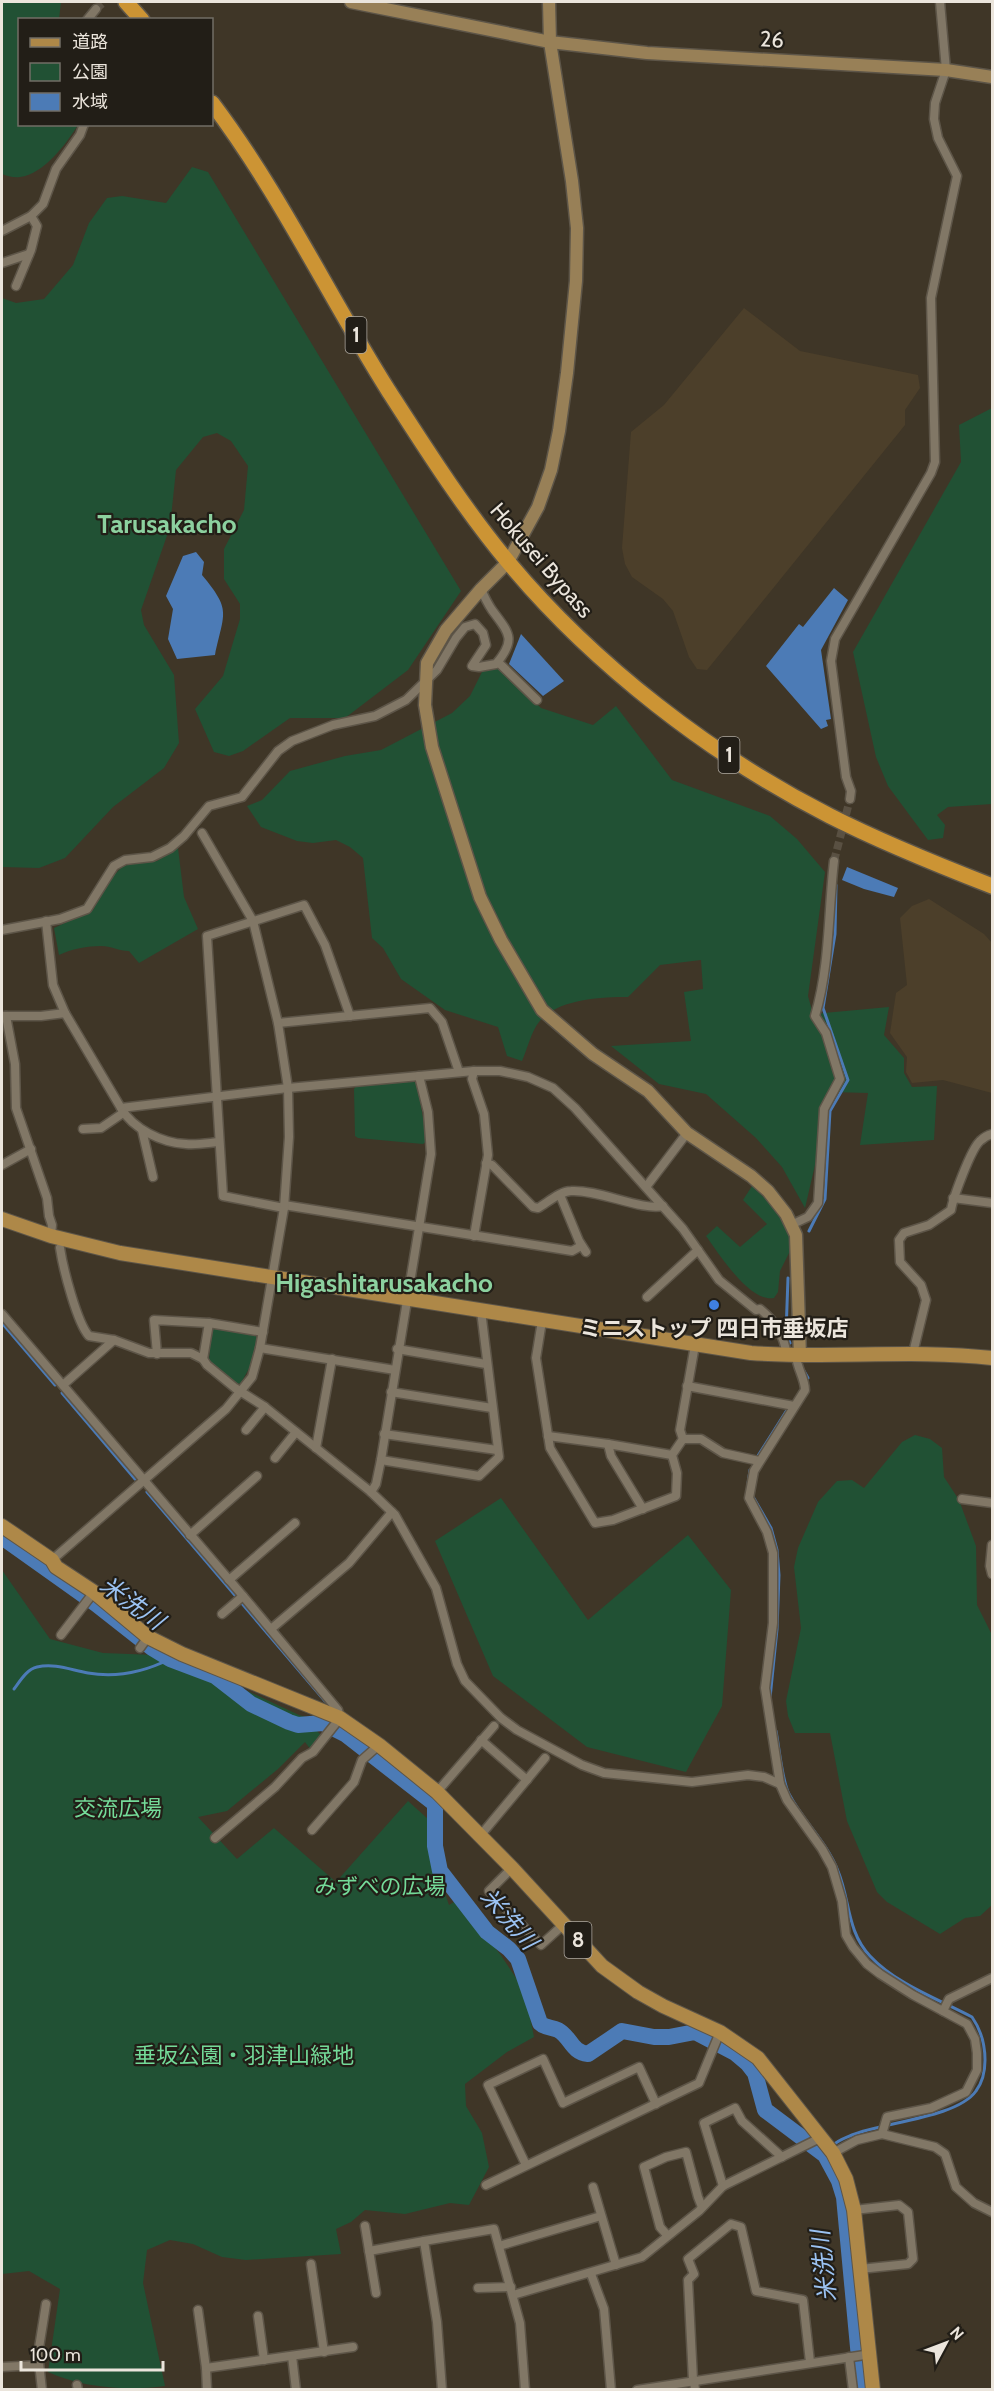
<svg xmlns="http://www.w3.org/2000/svg" width="994" height="2391" font-family="Cabin,'Noto Sans JP',sans-serif">
<rect width="100%" height="100%" fill="#3f3627"/>
<!-- built -->
<g fill="#4c3f2a">
<polygon points="744,308 800,351 918,375 920,388 905,410 905,425 707,670 697,669 689,657 673,611 663,599 632,577 625,564 622,548 631,432 664,405"/>
<polygon points="929,899 984,934 992,943 992,1093 943,1080 912,1083 906,1072 907,1057 890,1033 896,993 907,985 900,918 912,906"/>
</g>
<!-- green -->
<g fill="#215134">
<path d="M2,2H61L59,19L20,20V124L78,125C66,144 44,174 20,177C14,178 7,176 2,174Z"/>
<polygon points="192,167 208,172 461,591 408,670 345,718 290,718 243,751 229,756 214,752 195,709 223,676 240,619 240,604 224,579 224,549 244,510 248,466 231,441 217,433 203,437 176,470 170,527 141,610 144,625 174,675 179,743 164,768 113,807 65,858 39,868 2,867 2,298 16,303 44,299 73,265 89,223 107,198 122,196 166,203"/>
<polygon points="992,408 992,804 948,807 937,815 945,825 943,838 928,840 888,786 876,757 853,652 961,462 959,425"/>
<path d="M499,667L541,708L593,725L616,706L672,780L770,816L797,839L825,872L808,996L813,1014L889,1007L884,1035L904,1058V1073L912,1087L937,1086L934,1140L860,1145L868,1093L832,1092L805,1208L782,1167L756,1138L706,1094L659,1084L611,1046L691,1041L684,992L703,989L701,960L660,965L628,997C601,997 557,999 539,1022C531,1032 527,1050 522,1061L507,1056L498,1027L445,1010L401,979L383,948L372,938L363,858L350,847L336,840L313,843L297,841L261,827L247,806L262,800L290,771L345,756L381,750L452,713L470,696L483,670Z"/>
<path d="M178,848L184,897L198,929L139,963L129,951C119,951 111,946 101,946C88,946 71,949 59,955L54,928L93,910L110,879L122,867L132,863L157,861Z"/>
<polygon points="413,1081 417,1084 427,1141 423,1144 358,1138 355,1136 354,1089 356,1086"/>
<path d="M752,1186L775,1208L784,1225L796,1239L780,1271L778,1292L774,1298C750,1303 719,1254 706,1236L717,1226L740,1247L767,1224L743,1200Z"/>
<polygon points="215,1327 254,1333 257,1338 252,1363 241,1383 237,1384 209,1362 211,1330"/>
<polygon points="915,1435 930,1439 942,1448 944,1477 959,1500 976,1546 977,1605 992,1635 992,1905 980,1916 965,1918 940,1934 887,1902 877,1892 847,1821 830,1733 795,1733 788,1716 786,1701 801,1628 794,1567 798,1548 818,1502 837,1481 852,1480 864,1488 902,1442"/>
<polygon points="501,1498 588,1620 688,1535 731,1590 722,1706 686,1772 587,1747 493,1676 435,1541"/>
<path d="M2,1570L50,1639L103,1653L155,1655L187,1660L216,1672L243,1689L299,1715L309,1718L321,1717L317,1731L323,1737L311,1750L305,1742L278,1769L227,1811L198,1817L237,1859L274,1828L336,1882L408,1801L428,1819L438,1873L449,1905L457,1900L500,1954L538,2011L530,2017L534,2037L507,2052L465,2084L466,2106L482,2133L489,2167L469,2205L450,2203L405,2214L365,2210L351,2222L336,2229L341,2254L246,2260L222,2257L193,2244L170,2240L147,2250L143,2283L165,2386C127,2391 83,2388 48,2372L60,2289L29,2271L2,2274Z"/>
</g>
<!-- water -->
<g fill="#4c7bb6">
<path d="M196,552L204,562L202,575C232,611 224,612 215,655L177,659L168,639L173,609L166,596L183,556Z"/>
<polygon points="834,588 848,600 821,650 831,719 826,720 828,726 821,729 766,666 799,624 803,627"/>
<polygon points="521,634 564,681 543,696 509,664"/>
<polygon points="847,867 898,888 894,897 864,889 842,880"/>
</g>
<g fill="none" stroke-linecap="round" stroke-linejoin="round">
<!-- stream -->
<g stroke="#4c7bb6" stroke-width="3">
<polyline points="809,1231 825,1199 830,1111 848,1080 823,1008 835,934 836,885"/>
<polyline points="788,1278 786,1333 790,1343"/>
<polyline points="2,1323 55,1385"/>
<polyline points="804,1371 808,1378"/>
<polyline points="62,1393 135,1479"/>
<polyline points="756,1459 787,1410"/>
<polyline points="748,1484 750,1470"/>
<polyline points="147,1492 325,1701"/>
<polyline points="752,1495 771,1528 777,1550 779,1575 777,1629 770,1698"/>
<path d="M14,1689C20,1681 27,1669 37,1667C55,1663 71,1670 88,1673C117,1678 144,1672 170,1659"/>
<path d="M776,1731C779,1746 782,1781 789,1794C803,1821 827,1842 838,1871C850,1900 847,1932 870,1956C896,1984 938,1999 972,2017C981,2030 985,2045 985,2060C985,2071 982,2083 976,2091C957,2118 883,2122 852,2135C845,2138 838,2140 832,2146"/>
</g>
<!-- river -->
<path stroke="#4c7bb6" stroke-width="16" d="M2,1537L96,1604L152,1648L170,1659L215,1676L251,1704L289,1722L298,1725L323,1723L345,1734L435,1804V1846L440,1871L487,1932L509,1949L518,1959L540,2023C545,2028 551,2027 558,2030C571,2037 571,2052 588,2054L622,2031L654,2037H669L695,2032L735,2053L748,2064L755,2073L765,2110L825,2155L839,2181L844,2197L862,2390"/>
<!-- street-tunnel -->
<g stroke="#595042" stroke-width="8" stroke-dasharray="8 4" stroke-linecap="butt">
<polyline points="96,9 104,2"/>
<polyline points="834,861 850,799"/>
</g>
<defs>
<g id="street">
<polyline points="87,20 96,9"/>
<polyline points="2,231 31,216 43,204 56,169 80,135 84,124"/>
<polyline points="2,263 29,254"/>
<polyline points="16,286 31,250 37,226 31,216"/>
<polyline points="498,662 537,700"/>
<polyline points="850,799 851,791 846,777 831,661 835,639 931,473 935,462 931,298 957,176 938,138 934,119 935,103 946,70 940,2"/>
<polyline points="46,921 53,985 65,1013"/>
<path d="M2,930L60,919L87,909L114,866L125,860L152,857L170,848L184,836L209,806L242,797L278,751L292,741L333,725L375,716L406,700L437,670L456,638L465,627L475,624L483,633L486,645L472,666L479,667L496,664C517,639 509,633 492,610C488,604 484,596 481,589"/>
<path d="M2,1016H41L65,1013L121,1108L288,1088L474,1071H500L528,1077L553,1088L575,1108L683,1229L719,1280L756,1310L760,1309C776,1322 784,1335 787,1356"/>
<polyline points="6,1016 15,1064 16,1108 47,1198 49,1216 52,1225 51,1236"/>
<polyline points="278,1023 430,1008 442,1022 459,1072"/>
<path d="M121,1108C133,1129 162,1143 186,1144C197,1145 208,1143 219,1142"/>
<polyline points="83,1129 101,1128 123,1113"/>
<polyline points="142,1130 153,1177"/>
<path d="M486,1163L492,1165L533,1207L538,1208C547,1203 560,1191 571,1191C597,1189 642,1211 663,1206"/>
<polyline points="2,1165 31,1149"/>
<polyline points="646,1187 687,1133"/>
<polyline points="560,1195 579,1241 586,1252"/>
<polyline points="953,1198 992,1203"/>
<polyline points="284,1205 572,1251 581,1246"/>
<polyline points="284,1208 223,1196 207,936 304,905 325,945 350,1016"/>
<path d="M793,1224L808,1217L818,1203L824,1109L840,1079L826,1033L815,1016C830,965 828,913 834,861"/>
<polyline points="474,1236 488,1155 484,1114 472,1079 474,1071"/>
<path d="M60,1248C63,1268 77,1323 89,1336L114,1340L149,1353H191L203,1359L207,1365L235,1388L265,1407L371,1492L395,1515L436,1588L457,1664L465,1681L501,1718L517,1730L582,1765L604,1773L692,1782L748,1775L764,1777L780,1784"/>
<polyline points="647,1297 698,1250"/>
<polyline points="2,1314 243,1596 338,1710 340,1718 313,1752 302,1758 275,1787 215,1838"/>
<polyline points="542,1321 536,1358 550,1448 595,1523 613,1520 676,1496 677,1473 672,1455 683,1439"/>
<polyline points="695,1345 680,1430 683,1439 701,1439 723,1453 759,1461"/>
<polyline points="260,1348 395,1370"/>
<polyline points="397,1349 486,1364"/>
<path d="M913,1353L926,1300L921,1285L900,1262L899,1240L904,1233L929,1225L951,1210C953,1198 971,1149 980,1141C984,1137 988,1135 992,1134"/>
<polyline points="157,1354 154,1320 209,1323"/>
<path d="M796,1356C797,1368 805,1379 805,1390L754,1471L749,1498L767,1532L773,1553V1623L765,1688L780,1784L787,1800L822,1849L832,1867L842,1901L846,1935L853,1947L867,1964L880,1974L913,1995L967,2024L975,2039L977,2053V2070L966,2092L931,2108L887,2117L882,2134"/>
<polyline points="203,1359 209,1323 263,1332"/>
<polyline points="63,1385 114,1340"/>
<polyline points="687,1386 794,1406"/>
<polyline points="391,1392 492,1408"/>
<polyline points="246,1430 265,1407"/>
<polyline points="384,1434 497,1450"/>
<polyline points="548,1436 608,1444 672,1455"/>
<polyline points="608,1444 611,1456 643,1509"/>
<polyline points="316,1448 332,1359"/>
<polyline points="275,1458 296,1432"/>
<polyline points="381,1460 479,1476 499,1457 481,1311"/>
<polyline points="371,1492 376,1484 381,1460 431,1154 428,1112 419,1076"/>
<polyline points="962,1499 992,1503"/>
<polyline points="190,1535 257,1476"/>
<polyline points="992,1545 990,1566 992,1574"/>
<polyline points="52,1560 226,1409 252,1377 260,1348 284,1208 289,1137 288,1088 278,1023 253,921 202,833"/>
<polyline points="229,1580 295,1523"/>
<polyline points="222,1614 243,1596"/>
<polyline points="271,1629 349,1563 392,1512"/>
<polyline points="61,1635 94,1592"/>
<polyline points="140,1648 148,1637"/>
<polyline points="481,1740 527,1780"/>
<polyline points="437,1792 494,1726"/>
<polyline points="312,1830 354,1782 362,1760 379,1745"/>
<polyline points="480,1836 545,1758"/>
<polyline points="512,1868 489,1891 541,1945 564,1924"/>
<polyline points="943,2011 949,1999 992,1978"/>
<polyline points="833,2153 857,2140 882,2134 935,2147 945,2154 956,2187 974,2203 992,2212"/>
<polyline points="526,2165 488,2085 543,2059 563,2103 639,2067 656,2104"/>
<polyline points="486,2185 699,2083 720,2032"/>
<polyline points="723,2186 704,2123 735,2108 742,2121 782,2157"/>
<polyline points="593,2187 616,2265"/>
<polyline points="854,2210 899,2205 908,2212 913,2259 908,2264 860,2269"/>
<polyline points="365,2226 376,2293"/>
<polyline points="667,2235 660,2227 644,2167 666,2157 686,2152 698,2197 702,2207"/>
<polyline points="499,2246 601,2216"/>
<polyline points="369,2251 424,2241"/>
<polyline points="311,2264 324,2352"/>
<polyline points="591,2274 604,2309 611,2390"/>
<polyline points="478,2288 511,2287"/>
<polyline points="513,2295 642,2257 699,2211 723,2186 820,2138"/>
<polyline points="198,2310 206,2368 207,2390"/>
<polyline points="258,2316 264,2360"/>
<polyline points="292,2356 296,2390"/>
<polyline points="849,2357 853,2390"/>
<polyline points="2,2367 39,2365"/>
<polyline points="206,2368 353,2347"/>
<polyline points="693,2380 688,2280 694,2274 688,2259 731,2224 741,2227 756,2291 803,2300 810,2362"/>
<polyline points="694,2380 695,2390"/>
<polyline points="77,2385 78,2390"/>
<polyline points="42,2390 38,2354 46,2304"/>
<polyline points="442,2390 437,2322 424,2241 494,2229 520,2323 525,2390"/>
<polyline points="637,2390 871,2354"/>
</g>
<g id="secondary">
<polyline points="351,2 550,42 572,181 577,228 576,281 567,373 559,431 551,470 538,507 508,562 481,589 446,630 427,663 425,705 432,747 480,897 501,940 542,1010 593,1054 648,1091 687,1133 751,1176 768,1191 786,1214 796,1235 800,1356"/>
<polyline points="549,2 550,42 647,53 946,70 992,77"/>
</g>
<g id="primary">
<path d="M2,1219L51,1236L120,1253L751,1353C832,1359 912,1349 992,1358"/>
<polyline points="2,1526 52,1560 56,1567 94,1592 148,1637 182,1654 340,1718 379,1745 437,1792 512,1868 602,1966 638,1992 663,2006 720,2032 758,2058 833,2153 846,2179 854,2210 873,2390"/>
</g>
<g id="highway">
<polyline points="126,2 142,20"/>
<path d="M212,103C280,193 328,295 388,390C426,449 464,509 509,563C594,665 712,756 830,816C883,843 938,865 992,886"/>
</g>
</defs>
<!-- street casing -->
<use href="#street" stroke="#5d5548" stroke-width="11"/>
<!-- secondary casing -->
<use href="#secondary" stroke="#5d5548" stroke-width="15"/>
<!-- primary casing -->
<use href="#primary" stroke="#5d5548" stroke-width="16"/>
<!-- highway casing -->
<use href="#highway" stroke="#5d5548" stroke-width="18"/>
<!-- street -->
<use href="#street" stroke="#817766" stroke-width="8"/>
<!-- secondary -->
<use href="#secondary" stroke="#988057" stroke-width="12"/>
<!-- primary -->
<use href="#primary" stroke="#ae8848" stroke-width="14"/>
<!-- highway -->
<use href="#highway" stroke="#cc9434" stroke-width="15"/>
</g>
<!-- markers -->
<circle fill="#3f7fe0" stroke="#221e17" stroke-width="2" cx="714" cy="1305" r="6"/>
<g text-anchor="middle" stroke-width="4.5" stroke-linejoin="round" paint-order="stroke">
<!-- shield labels -->
<g fill="#221e17" stroke="#afa9a1" stroke-width="1.5">
<rect x="345.5" y="317" width="21" height="36" rx="4.5"/>
<rect x="718.5" y="737" width="21" height="36" rx="4.5"/>
<rect x="564.5" y="1922" width="27" height="36" rx="4.5"/>
</g>
<g font-size="21" font-weight="bold" fill="#ebe5dc">
<text x="356" y="342">1</text>
<text x="729" y="762">1</text>
<text x="578" y="1947">8</text>
</g>
<!-- street labels -->
<g font-size="22" fill="#ebe5dc" stroke="#221e17">
<text transform="translate(772 39) rotate(3)" y="8">26</text>
<text transform="translate(542 560) rotate(49)" y="8">Hokusei Bypass</text>
</g>
<!-- poi labels -->
<g font-size="22" font-weight="bold" fill="#ebe5dc" stroke="#221e17">
<text x="714" y="1336">ミニストップ 四日市垂坂店</text>
</g>
<!-- park labels -->
<g font-size="22" fill="#74db99" stroke="#221e17">
<text x="118" y="1816">交流広場</text>
<text x="380" y="1894">みずべの広場</text>
<text x="244" y="2063">垂坂公園・羽津山緑地</text>
</g>
<!-- water labels -->
<g font-size="24" font-style="italic" fill="#9bc2f2" stroke="#221e17">
<text transform="translate(132 1603) rotate(36)" y="8">米洗川</text>
<text transform="translate(509 1919) rotate(49)" y="8">米洗川</text>
<text transform="translate(824 2266) rotate(-96)" y="8">米洗川</text>
</g>
<!-- quarter labels -->
<g font-size="26" font-weight="bold" fill="#8cd19f" stroke="#221e17">
<text x="167" y="533">Tarusakacho</text>
<text x="384" y="1292">Higashitarusakacho</text>
</g>
</g>
<!-- border -->
<rect width="994" height="2391" fill="none" stroke="#ebe5dc" stroke-width="6"/>
<!-- legend -->
<rect x="18" y="18" width="195" height="108" fill="#221e17" stroke="#726e66" stroke-width="1.5"/>
<rect x="30" y="38" width="30" height="9" fill="#ae8848" stroke="#726e66" stroke-width="1.5"/>
<text x="72" y="48" font-size="18" fill="#ebe5dc">道路</text>
<rect x="30" y="63" width="30" height="18" fill="#215134" stroke="#726e66" stroke-width="1.5"/>
<text x="72" y="78" font-size="18" fill="#ebe5dc">公園</text>
<rect x="30" y="93" width="30" height="18" fill="#4c7bb6" stroke="#726e66" stroke-width="1.5"/>
<text x="72" y="108" font-size="18" fill="#ebe5dc">水域</text>
<!-- north arrow -->
<g transform="translate(946 2343) rotate(49)" stroke="#221e17" stroke-width="4.5" paint-order="stroke">
<path d="M0-4.5L10 22L0 15L-10 22Z" fill="#ebe5dc"/>
<text y="-9" font-size="16" font-weight="bold" text-anchor="middle" fill="#ebe5dc">N</text>
</g>
<!-- scale -->
<path d="M21 2361v9h142v-9" fill="none" stroke="#ebe5dc" stroke-width="3"/>
<text x="30" y="2361" font-size="18" fill="#ebe5dc" stroke="#221e17" stroke-width="4.5" paint-order="stroke">100 m</text>
</svg>
